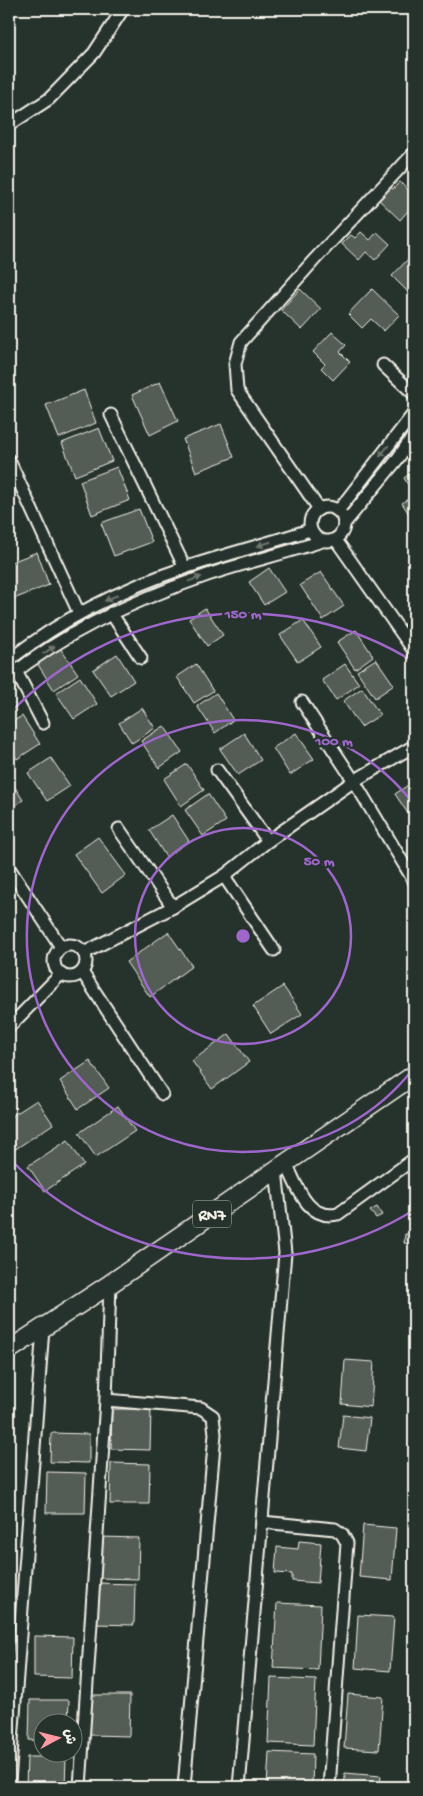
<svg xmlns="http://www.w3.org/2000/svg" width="423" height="1796" font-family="'Gochi Hand','Playpen Sans Arabic',sans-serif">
<rect width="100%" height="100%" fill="#26332d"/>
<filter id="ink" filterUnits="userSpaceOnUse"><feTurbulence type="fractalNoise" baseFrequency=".02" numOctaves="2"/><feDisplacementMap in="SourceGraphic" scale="10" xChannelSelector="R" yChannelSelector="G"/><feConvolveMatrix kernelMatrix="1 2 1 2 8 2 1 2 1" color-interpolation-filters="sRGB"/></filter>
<g filter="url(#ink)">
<!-- building -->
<g fill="#525c55" stroke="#f4f1e8">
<polygon points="400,182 414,195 414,204 400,220 379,200 390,187 393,189"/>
<polygon points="361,232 370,240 377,232 390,244 375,260 366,252 359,260 342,244 351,235 355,238"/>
<polygon points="410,257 414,262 414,287 409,293 392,276"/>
<polygon points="300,289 321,309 302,330 281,310"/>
<polygon points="372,289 399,315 384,331 371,319 362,328 348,314"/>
<polygon points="332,332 346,345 340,352 350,362 333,380 321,368 325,364 313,352"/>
<polygon points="160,382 178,421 150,435 132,395"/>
<polygon points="84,390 96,423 59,438 46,405"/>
<polygon points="221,424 234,457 196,472 183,439"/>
<polygon points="99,428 112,461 75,476 62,443"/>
<polygon points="117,467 130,500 92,515 80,481"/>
<polygon points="414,471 414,495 404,478"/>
<polygon points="414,495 414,510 409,514 402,503"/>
<polygon points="139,509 152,542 114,556 101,523"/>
<polygon points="37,552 49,585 11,600 9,593 9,563"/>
<polygon points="269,568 285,592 264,605 249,582"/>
<polygon points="321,572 344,606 323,620 300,585"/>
<polygon points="205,608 223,635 207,646 189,619"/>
<polygon points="303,620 321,647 298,662 280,635"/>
<polygon points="356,630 373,656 355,669 337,642"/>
<polygon points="60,648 78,674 54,690 37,663"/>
<polygon points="117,654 134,681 111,696 93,670"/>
<polygon points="376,659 394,685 375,698 357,671"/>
<polygon points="196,664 213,691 194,703 177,677"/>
<polygon points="345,664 359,684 336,700 322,680"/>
<polygon points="80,677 97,704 74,719 56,693"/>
<polygon points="362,688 380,715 361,727 343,701"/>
<polygon points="216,693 233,720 215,733 197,706"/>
<polygon points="142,708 155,728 132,743 119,723"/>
<polygon points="22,716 40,744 17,759 9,746 9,724"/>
<polygon points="164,726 182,752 159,768 141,741"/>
<polygon points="244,733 261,760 238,775 220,749"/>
<polygon points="296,733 314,759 290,775 273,748"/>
<polygon points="51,758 70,786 47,801 28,773"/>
<polygon points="187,764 204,790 181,806 164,779"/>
<polygon points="9,778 23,800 9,810"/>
<polygon points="414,781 414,820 413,821 395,794"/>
<polygon points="208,794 226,821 203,836 185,810"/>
<polygon points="172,815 189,841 166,857 149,830"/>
<polygon points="98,837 126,875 102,893 74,854"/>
<polygon points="168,932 192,966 150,997 126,962"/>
<polygon points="9,945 16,956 9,960"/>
<polygon points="283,986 302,1014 271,1034 253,1006"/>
<polygon points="229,1034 249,1062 212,1089 192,1061"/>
<polygon points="90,1061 109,1088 78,1109 60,1081"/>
<polygon points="37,1100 53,1124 14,1150 9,1142 9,1118"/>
<polygon points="118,1106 135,1131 96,1157 79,1133"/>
<polygon points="68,1140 84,1165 45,1191 28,1166"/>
<polygon points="377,1207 382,1215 376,1218 370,1211"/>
<polygon points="405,1234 414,1235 414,1245 404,1243"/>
<polygon points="345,1360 374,1362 371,1407 342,1404"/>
<polygon points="112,1409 151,1409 150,1450 111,1449"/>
<polygon points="343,1415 370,1418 366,1451 339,1448"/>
<polygon points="51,1433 89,1434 89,1463 50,1462"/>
<polygon points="111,1463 150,1464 149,1504 110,1504"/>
<polygon points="47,1472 86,1473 85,1513 46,1513"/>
<polygon points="363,1525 396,1528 392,1580 359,1577"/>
<polygon points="100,1537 139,1538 138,1579 99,1578"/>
<polygon points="299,1541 321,1543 318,1583 292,1581 292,1574 275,1573 277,1547 298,1549"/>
<polygon points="96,1583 135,1584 134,1625 95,1624"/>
<polygon points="277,1603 321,1605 318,1670 273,1668"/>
<polygon points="358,1615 394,1617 390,1671 355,1668"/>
<polygon points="34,1636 73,1637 72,1678 34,1677"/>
<polygon points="271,1678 316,1680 313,1745 268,1743"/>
<polygon points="348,1694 383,1697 379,1750 344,1748"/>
<polygon points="91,1695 130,1695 129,1736 90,1735"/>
<polygon points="30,1700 69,1700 68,1724 42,1724 42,1741 29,1740"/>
<polygon points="269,1752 313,1754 312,1787 267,1787"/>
<polygon points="27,1757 66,1757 65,1787 26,1787"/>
<polygon points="345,1773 381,1776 380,1787 344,1787"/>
</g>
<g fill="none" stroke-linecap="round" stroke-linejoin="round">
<defs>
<g id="street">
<polyline points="9,125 49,99 94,53 123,9"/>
<polyline points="383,365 414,394"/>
<polyline points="111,415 185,568"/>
<polyline points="9,460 79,613"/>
<circle cx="327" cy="524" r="17"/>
<polyline points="319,509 237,390 235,364 241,342 315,259 414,153"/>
<polyline points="338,511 414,413"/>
<polyline points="344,524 396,461 414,435"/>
<polyline points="336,540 414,651"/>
<polyline points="111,613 141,658"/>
<path d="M9,660C62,619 123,588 187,567C227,554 269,543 310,530"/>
<polyline points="16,671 43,723"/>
<path d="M9,677C66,631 135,600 205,576C243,563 283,554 322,541"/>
<polyline points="302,702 354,781 414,881"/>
<polyline points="217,770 268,841"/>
<polyline points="119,829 173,907"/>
<polyline points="9,868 61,947"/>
<polyline points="224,876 274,950"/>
<circle cx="70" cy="961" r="16"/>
<polyline points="84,953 173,907 224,876 268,841 354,781 414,746"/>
<polyline points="82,972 162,1094"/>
<polyline points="9,1027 61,974"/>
<path d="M286,1163C297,1186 307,1221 338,1214L414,1159"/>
<polyline points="106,1400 201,1408 213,1416 215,1434 184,1787"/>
<polyline points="262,1522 335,1529 342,1534 347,1543 329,1787"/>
<polyline points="9,1782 43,1328"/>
<polyline points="80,1787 106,1400 110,1284"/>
<polyline points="239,1787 285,1253 276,1170"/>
</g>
<polyline id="primary" points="9,1350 110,1284 414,1075"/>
</defs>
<!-- street casing -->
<use href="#street" stroke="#f4f1e8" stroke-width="15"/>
<!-- primary casing -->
<use href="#primary" stroke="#f4f1e8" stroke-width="21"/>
<!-- street -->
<use href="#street" stroke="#26332d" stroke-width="11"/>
<!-- primary -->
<use href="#primary" stroke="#26332d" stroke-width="18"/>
</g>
<!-- one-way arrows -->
<defs><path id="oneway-solid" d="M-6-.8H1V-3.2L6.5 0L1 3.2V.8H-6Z" transform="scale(1.25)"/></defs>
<g fill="#6e766e">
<use href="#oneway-solid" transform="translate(384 451) rotate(128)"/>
<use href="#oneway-solid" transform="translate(264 544) rotate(163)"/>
<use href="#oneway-solid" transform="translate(195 579) rotate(-20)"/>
<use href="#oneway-solid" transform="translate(111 598) rotate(155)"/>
<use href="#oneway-solid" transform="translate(49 650) rotate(-33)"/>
</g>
</g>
<!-- distance rings -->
<g fill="none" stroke="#9f67cb" stroke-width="2.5">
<circle cx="243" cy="936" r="108"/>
<path d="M413 1069A216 216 0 1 1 413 803"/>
<path d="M414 1210A323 323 0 0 1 11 1160M11 712A323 323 0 0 1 414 662"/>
</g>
<g text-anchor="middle" stroke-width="4.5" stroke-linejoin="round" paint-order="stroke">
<!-- shield labels -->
<rect fill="#26332d" stroke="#b6b8b0" stroke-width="1" x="193" y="1200.5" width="38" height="27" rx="4"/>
<g font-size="16" font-weight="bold" fill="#f4f1e8">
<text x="212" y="1220">RN7</text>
</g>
</g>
<circle cx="243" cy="936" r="8" fill="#9f67cb" stroke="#26332d" stroke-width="2.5"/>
<g font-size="15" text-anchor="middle" font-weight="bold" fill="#9f67cb" stroke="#26332d" stroke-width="4.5" stroke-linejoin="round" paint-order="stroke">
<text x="243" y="618">150 m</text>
<text x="334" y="745">100 m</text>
<text x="319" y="865">50 m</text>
</g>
<!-- margin -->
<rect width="423" height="1796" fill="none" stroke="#26332d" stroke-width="30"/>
<rect x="15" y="15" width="393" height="1766" fill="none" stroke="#f4f1e8" stroke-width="2" filter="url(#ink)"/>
<!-- north arrow -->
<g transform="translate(58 1738) rotate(83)"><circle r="24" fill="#26332d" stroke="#787f78"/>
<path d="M0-4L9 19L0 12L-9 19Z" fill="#ff9aa2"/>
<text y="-8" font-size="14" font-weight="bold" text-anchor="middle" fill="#f4f1e8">ش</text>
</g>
</svg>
